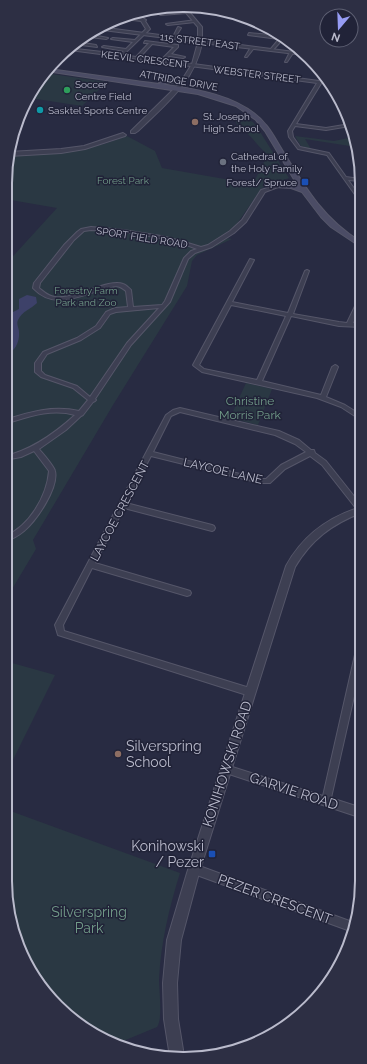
<svg xmlns="http://www.w3.org/2000/svg" width="367" height="1064" font-family="Raleway,sans-serif">
<rect width="100%" height="100%" fill="#282b42"/>
<!-- green -->
<g fill="#2a3843">
<polygon points="44,73 107,82 82,106 30,98"/>
<path d="M234,113L253,122L257,127L289,178L262,188L236,225L221,237L232,239L197,255L192,261L187,286L113,405L33,540L36,549L5,601V265L57,208L5,199L9,156L61,153L104,144L127,136L155,151L162,168L253,184L265,160L266,153C261,149 257,144 252,138C244,129 234,127 234,113Z"/>
<polygon points="295,136 334,141 353,137 356,147 305,139 311,149 301,146"/>
<polygon points="246,383 272,389 258,425 230,418"/>
<polygon points="5,661 55,675 5,776"/>
<path d="M5,809L180,873C169,908 161,942 159,979C159,990 163,1019 157,1027L116,1044L104,1040L49,998L19,949L5,880Z"/>
</g>
<!-- water -->
<path fill="#3d4169" d="M27,295L36,297L37,303C31,309 22,311 18,320C16,324 19,328 19,332C20,343 14,352 5,356V316L19,309V299Z"/>
<g fill="none" stroke-linecap="round" stroke-linejoin="round">
<defs>
<g id="minor">
<polygon points="188,11 187,13 161,15 159,14"/>
<path d="M140,13L144,19L146,20L145,21L150,29L123,55L136,57L149,43H144L145,41L178,45V47L171,54L185,57L183,58L169,56L164,60L319,81L323,74L325,77L296,124L326,128L350,124V126L326,130L295,126L292,131L293,137L300,147L329,153L346,177L360,179V181L348,180L361,198V203L327,155L298,149L289,137L288,131L317,83L70,50L90,34V33L92,31L94,34L92,35L108,38L106,39L90,37L83,43L96,45L97,47L81,45L76,49L120,54L124,51L102,47L104,46L126,49L133,42L111,39L113,38L135,40L146,29L141,21L125,19L128,17L140,19L138,14ZM152,44L174,47L161,60L140,57Z"/>
<polygon points="240,15 246,19 246,18 251,20 243,21 238,16"/>
<polygon points="196,20 195,22 168,25 166,24"/>
<polygon points="178,27 181,28 174,39 172,39"/>
<polygon points="249,33 282,36 284,38 272,51 270,50 279,39 248,35"/>
<polygon points="251,47 254,48 247,57 245,57"/>
<polygon points="290,52 293,53 287,62 285,62"/>
<path d="M305,181L307,182V183L278,187L265,192L246,222L234,233L212,247L195,253L188,259L170,302L131,345L95,399L96,400L95,401L93,402L83,415L81,416L66,430L39,449C43,454 54,466 55,471C59,488 36,521 24,531C18,536 12,539 5,542V536C29,527 47,496 49,471L34,451L21,457L5,460V456C32,450 55,433 75,415C51,408 28,417 5,424V420C30,412 53,405 79,411L88,400L73,388L41,377L35,372V363L43,352L77,338L96,326L106,312L115,308L128,307L126,291C124,289 122,288 120,287C116,285 110,287 105,289C80,295 55,311 33,288L34,283L64,245L77,232L81,229L91,227L123,230L161,236L181,241L201,247L208,245L230,231L242,220L261,190L277,185ZM91,230C124,231 167,237 197,249L191,251L184,258L165,301L162,305L133,307L131,290C129,288 126,285 123,284C109,278 74,300 55,297C48,296 44,292 39,288L40,283L74,240L84,231ZM159,308L127,343L90,397L77,386L45,375L41,371V363L47,354L81,340L100,328L110,314L116,312Z"/>
<path d="M250,259L254,260L232,302L288,313L305,271L307,270L309,271L293,314L339,322L347,323L358,300L361,298V306L353,323H361V327L339,326L291,316L262,381L321,395L332,367L335,365L337,366L338,367L326,397L345,405L361,415V420L341,407L317,398L202,372L194,366L193,365ZM231,305L286,316L257,380L204,369L199,365Z"/>
<path d="M180,408L279,431L299,440L311,450H314L315,453L326,461L361,505V513L359,512L322,465L310,456L285,469L270,483H260L151,456L126,503L212,525L214,526L215,528L214,530L212,531L124,508L95,563L187,590L190,591L191,593L190,595L187,596L92,568L63,625L64,631L253,689L254,692L253,695L250,696L58,635L55,625L166,415L173,410ZM180,412L275,435L295,444L306,452L281,465L266,479H260L153,452L171,416Z"/>
<polygon points="361,643 362,661 331,798 362,808 362,818 223,772 222,769 223,766 226,765 323,796 357,646 358,644"/>
<polygon points="194,864 355,923 356,924 353,932 194,874 191,872 189,869 191,866"/>
</g>
<g id="tertiary">
<path d="M182,8H186L202,27V40L302,53L304,55L202,43C195,81 165,105 138,131L135,133H131V131L180,83L192,64L198,42L95,29L99,27L198,40V27Z"/>
<polygon points="123,133 126,135 125,136 85,149 61,153 9,156 9,152 61,149 84,146"/>
<path d="M361,507V513C332,524 311,540 295,567L199,873L181,940L177,983L178,1019L184,1056L170,1057L164,1019L163,983L167,940L187,873L286,566C303,535 328,517 361,507Z"/>
</g>
<g id="secondary">
<path d="M49,69C78,73 107,77 136,81C177,87 238,90 266,125C273,133 278,144 284,153C306,189 324,219 361,242V247L331,227L321,217L302,192L291,188L275,187L274,186C280,182 291,184 298,186L265,131L256,120L236,106L198,94L46,71Z"/>
<polygon points="180,77 182,80 162,85 159,83"/>
</g>
</defs>
<!-- minor casing -->
<use href="#minor" stroke="#555669" stroke-width="2"/>
<!-- tertiary casing -->
<use href="#tertiary" stroke="#555669" stroke-width="2"/>
<!-- secondary casing -->
<use href="#secondary" stroke="#555669" stroke-width="2"/>
<!-- minor -->
<use href="#minor" fill="#3d3f52" fill-rule="evenodd"/>
<!-- tertiary -->
<use href="#tertiary" fill="#3d3f52" fill-rule="evenodd"/>
<!-- secondary -->
<use href="#secondary" fill="#4b4c65" fill-rule="evenodd"/>
</g>
<!-- markers -->
<circle fill="#2e9e5b" stroke="#212338" stroke-width="1.5" cx="67" cy="90" r="4"/>
<circle fill="#0f9aa8" stroke="#212338" stroke-width="1.5" cx="40" cy="110" r="4"/>
<g fill="#8d6e63" stroke="#212338" stroke-width="1.5">
<circle cx="195" cy="122" r="4"/>
<circle cx="118" cy="754" r="4"/>
</g>
<circle fill="#6b7280" stroke="#212338" stroke-width="1.5" cx="223" cy="162" r="4"/>
<g fill="#1a4fb4" stroke="#212338" stroke-width="1.5">
<rect x="301" y="178" width="8" height="8" rx="2"/>
<rect x="208" y="850" width="8" height="8" rx="2"/>
</g>
<g text-anchor="middle" stroke-width="3" stroke-linejoin="round" paint-order="stroke">
<!-- far-street labels -->
<g font-size="10" fill="#babbcc" stroke="#212338">
<text transform="translate(200 41) rotate(7)" y="4">115 STREET EAST</text>
<text transform="translate(145 59) rotate(7)" y="4">KEEVIL CRESCENT</text>
<text transform="translate(257 74) rotate(7)" y="4">WEBSTER STREET</text>
<text transform="translate(179 80) rotate(10)" y="4">ATTRIDGE DRIVE</text>
<text transform="translate(142 237) rotate(9)" y="4">SPORT FIELD ROAD</text>
</g>
<!-- far-poi labels -->
<g font-size="10" fill="#babbcc" stroke="#212338" text-anchor="start">
<text x="75" y="88">Soccer<tspan x="75" dy="12">Centre Field</tspan></text>
<text x="48" y="114">Sasktel Sports Centre</text>
<text x="203" y="120">St. Joseph<tspan x="203" dy="12">High School</tspan></text>
<text x="231" y="160">Cathedral of<tspan x="231" dy="12">the Holy Family</tspan></text>
<text x="297" y="186" text-anchor="end">Forest/ Spruce</text>
</g>
<!-- far-park labels -->
<g font-size="10" fill="#729c89" stroke="#212338">
<text x="123" y="184">Forest Park</text>
<text x="86" y="294">Forestry Farm<tspan x="86" dy="12">Park and Zoo</tspan></text>
</g>
<!-- park labels -->
<g font-size="12" fill="#729c89" stroke="#212338">
<text x="250" y="405">Christine<tspan x="250" dy="14">Morris Park</tspan></text>
</g>
<!-- street labels -->
<g font-size="12" fill="#babbcc" stroke="#212338">
<text transform="translate(223 471) rotate(13)" y="4">LAYCOE LANE</text>
<text transform="translate(120 511) rotate(-62)" y="4">LAYCOE CRESCENT</text>
</g>
<!-- near-poi labels -->
<g font-size="14" fill="#babbcc" stroke="#212338" text-anchor="start">
<text x="126" y="751">Silverspring<tspan x="126" dy="16">School</tspan></text>
<text x="204" y="851" text-anchor="end">Konihowski<tspan x="204" dy="16">/ Pezer</tspan></text>
</g>
<!-- near-street labels -->
<g font-size="14" fill="#babbcc" stroke="#212338">
<text transform="translate(227 764) rotate(-72)" y="5">KONIHOWSKI ROAD</text>
<text transform="translate(294 791) rotate(18)" y="5">GARVIE ROAD</text>
<text transform="translate(275 899) rotate(20)" y="5">PEZER CRESCENT</text>
</g>
<!-- near-park labels -->
<g font-size="14" fill="#729c89" stroke="#212338">
<text x="89" y="917">Silverspring<tspan x="89" dy="16">Park</tspan></text>
</g>
</g>
<!-- crop -->
<path d="M0 0H367V1064H0ZM183 12H184A171 171 0 0 1 355 183V881A171 171 0 0 1 184 1052H183A171 171 0 0 1 12 881V183A171 171 0 0 1 183 12Z" fill="#2d2f44" fill-rule="evenodd"/>
<path fill="none" stroke="#babbcc" stroke-width="2" d="M183 12H184A171 171 0 0 1 355 183V881A171 171 0 0 1 184 1052H183A171 171 0 0 1 12 881V183A171 171 0 0 1 183 12Z"/>
<!-- north arrow -->
<g transform="translate(339 28) rotate(199)"><circle r="19" fill="#212338" stroke="#5e6073"/>
<path d="M0-3L7 15L0 10L-7 15Z" fill="#969cf4"/>
<text y="-6" font-size="11" font-weight="bold" text-anchor="middle" fill="#babbcc">N</text>
</g>
</svg>
